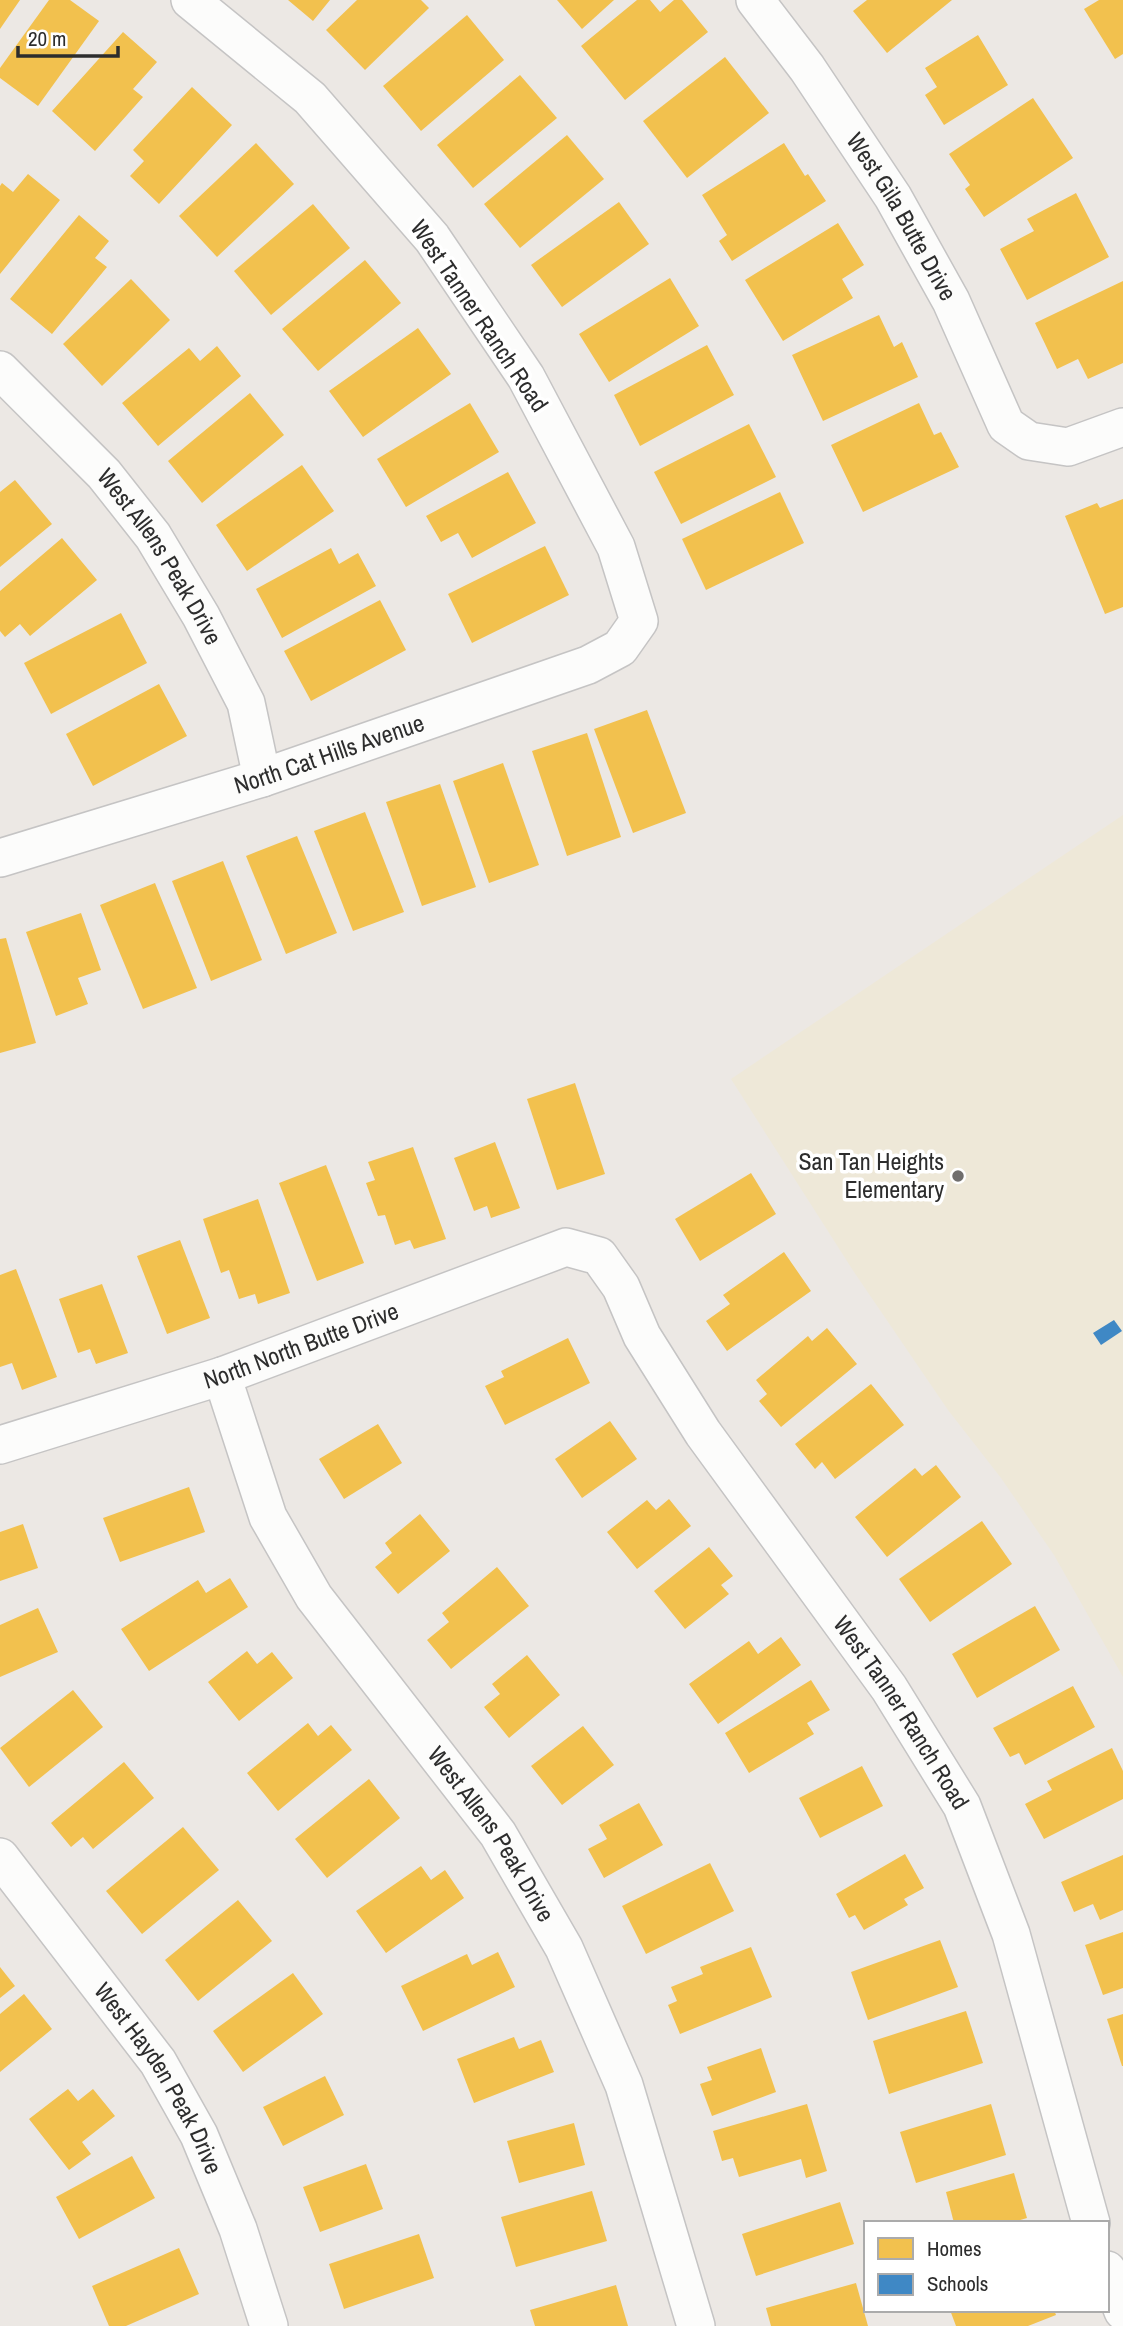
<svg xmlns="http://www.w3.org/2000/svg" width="1123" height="2326" font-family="'Archivo Narrow',sans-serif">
<rect width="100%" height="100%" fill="#ece8e4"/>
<!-- education -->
<polygon fill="#eee8d8" points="1123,815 1123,1677 1054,1555 1001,1478 948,1410 854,1272 731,1079"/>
<!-- homes -->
<g fill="#f2c14e">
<polygon points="0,0 20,0 0,29"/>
<polygon points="49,0 70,0 99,21 38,106 0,78 0,68"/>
<polygon points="288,0 330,0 313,21"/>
<polygon points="357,0 421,0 429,8 365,70 326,30"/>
<polygon points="557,0 614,0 582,29"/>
<polygon points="637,0 650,0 660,12 674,0 682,0 708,32 625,100 581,46"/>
<polygon points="867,0 952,0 887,53 853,11"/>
<polygon points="1099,0 1123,0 1123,54 1115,59 1084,9"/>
<polygon points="467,15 504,60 421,131 383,86"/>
<polygon points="123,32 157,62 133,89 143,97 95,151 52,111"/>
<polygon points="978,35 1008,85 944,125 925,95 937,87 925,68"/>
<polygon points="725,57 769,113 687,178 643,121"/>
<polygon points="520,75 557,118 473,188 437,145"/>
<polygon points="192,87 232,125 159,204 130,176 144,161 133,150"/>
<polygon points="1033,98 1073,158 984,217 965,189 970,185 949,154"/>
<polygon points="567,135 604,179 520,248 484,204"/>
<polygon points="256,143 294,184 217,257 179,216"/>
<polygon points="784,143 805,176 808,174 826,201 732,261 719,241 727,235 702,195"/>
<polygon points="28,174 60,200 0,274 0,186 2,183 13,192"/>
<polygon points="1076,193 1109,257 1027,300 1000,249 1034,231 1027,219"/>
<polygon points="619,202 649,244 562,307 531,265"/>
<polygon points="313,204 350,248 271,315 234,271"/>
<polygon points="79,215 109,241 95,258 107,267 52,334 10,299"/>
<polygon points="838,223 864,265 842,279 853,298 783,341 745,280"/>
<polygon points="365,260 401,303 318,371 282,329"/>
<polygon points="670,278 699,326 609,382 579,334"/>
<polygon points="131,279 170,320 102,386 63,344"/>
<polygon points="1123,281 1123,363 1088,379 1078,359 1057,369 1035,323"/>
<polygon points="879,315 894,347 902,342 918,377 823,421 792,355"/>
<polygon points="418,328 451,374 363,437 329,391"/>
<polygon points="707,345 734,395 640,446 614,395"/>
<polygon points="217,346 241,376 158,446 122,403 189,348 200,361"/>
<polygon points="250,393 284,435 202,503 168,461"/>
<polygon points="470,403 499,452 406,507 377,459"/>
<polygon points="919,403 934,435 941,432 959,467 863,512 831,445"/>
<polygon points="749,424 776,477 681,524 654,472"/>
<polygon points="302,465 334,511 247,571 216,525"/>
<polygon points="508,472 536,523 472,558 458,533 441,542 426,516"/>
<polygon points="15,480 52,524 0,567 0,492"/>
<polygon points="780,492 804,543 706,590 682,539"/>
<polygon points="1123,499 1123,607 1105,614 1065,516 1097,503 1100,508"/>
<polygon points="62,538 97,580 30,636 20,624 5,637 0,631 0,591"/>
<polygon points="545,546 569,595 472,643 448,594"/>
<polygon points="331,548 339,564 358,553 376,586 282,638 256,589"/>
<polygon points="380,600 406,650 311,701 284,651"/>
<polygon points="121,613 147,663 51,714 24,663"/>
<polygon points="159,684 187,736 93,786 66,734"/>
<polygon points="647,710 686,813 633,833 594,729"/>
<polygon points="587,733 621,837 567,856 532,751"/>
<polygon points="503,763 539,865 489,883 453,781"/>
<polygon points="440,784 476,887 422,906 386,802"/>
<polygon points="365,812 404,912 353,931 314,831"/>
<polygon points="297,836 337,933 286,954 246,856"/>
<polygon points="223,861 262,960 211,981 172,881"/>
<polygon points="155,883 197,988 143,1009 100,905"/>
<polygon points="81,913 101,970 78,978 88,1004 56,1016 26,932"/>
<polygon points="6,938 36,1043 0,1053 0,939"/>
<polygon points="575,1083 605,1174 557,1190 527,1099"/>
<polygon points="495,1142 520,1208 491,1218 487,1206 474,1211 454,1158"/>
<polygon points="413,1147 446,1239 414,1249 410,1240 395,1245 385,1215 378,1216 366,1183 375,1180 368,1162"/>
<polygon points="326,1165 364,1263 317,1281 279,1183"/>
<polygon points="751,1173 776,1214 700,1261 675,1219"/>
<polygon points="258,1199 290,1293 258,1304 255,1294 239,1299 229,1270 221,1273 203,1219"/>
<polygon points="180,1240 210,1318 167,1334 137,1256"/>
<polygon points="784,1252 811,1291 727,1351 706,1321 730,1304 723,1295"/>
<polygon points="16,1269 57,1377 22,1390 12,1363 0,1367 0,1275"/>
<polygon points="102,1284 128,1353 96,1364 90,1349 78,1353 59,1299"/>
<polygon points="827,1328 857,1364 781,1427 759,1401 767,1394 756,1380 808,1336 812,1341"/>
<polygon points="568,1338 590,1383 505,1425 485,1386 504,1377 501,1371"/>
<polygon points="871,1384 904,1425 835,1479 822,1462 815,1469 795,1444"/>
<polygon points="610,1421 637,1459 582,1498 555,1459"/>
<polygon points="378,1424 402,1463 344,1499 319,1459"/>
<polygon points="936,1465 961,1497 887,1557 855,1517 915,1468 922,1476"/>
<polygon points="189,1487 205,1532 120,1562 103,1518"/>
<polygon points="669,1499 691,1526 637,1569 607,1532 647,1500 656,1510"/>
<polygon points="420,1514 450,1551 398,1594 375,1567 392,1553 385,1543"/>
<polygon points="982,1521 1012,1564 930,1622 899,1579"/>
<polygon points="23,1524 38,1568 0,1581 0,1532"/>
<polygon points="709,1547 733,1576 721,1585 729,1594 685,1629 654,1591"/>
<polygon points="497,1567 529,1606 451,1669 427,1640 449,1622 442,1613"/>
<polygon points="230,1578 248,1607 149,1671 121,1629 198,1580 206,1593"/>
<polygon points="1035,1606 1060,1650 977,1698 952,1654"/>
<polygon points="38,1608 58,1652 0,1677 0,1625"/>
<polygon points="781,1637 801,1665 718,1724 689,1684 749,1641 758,1654"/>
<polygon points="247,1651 257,1664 272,1652 293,1678 239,1721 208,1682"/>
<polygon points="527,1655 560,1695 509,1738 484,1707 500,1694 492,1684"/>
<polygon points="811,1680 830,1710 807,1723 814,1734 749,1773 725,1733"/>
<polygon points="1073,1686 1095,1727 1025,1765 1019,1753 1010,1757 993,1728"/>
<polygon points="73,1690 103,1727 29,1787 0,1748"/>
<polygon points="308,1723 318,1736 331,1725 352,1750 278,1811 247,1773"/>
<polygon points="583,1726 614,1765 562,1805 531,1766"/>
<polygon points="1112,1748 1123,1771 1123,1799 1044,1839 1025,1804 1052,1790 1047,1781"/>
<polygon points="124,1762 154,1798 93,1849 83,1837 71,1847 51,1823"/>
<polygon points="862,1766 883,1806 820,1838 799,1798"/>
<polygon points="369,1779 400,1818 327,1878 295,1839"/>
<polygon points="639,1803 663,1845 604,1878 588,1849 607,1839 599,1825"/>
<polygon points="183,1827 219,1870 142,1934 106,1891"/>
<polygon points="905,1854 924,1888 904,1899 908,1905 864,1930 855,1915 849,1918 836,1894"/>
<polygon points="1123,1855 1123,1910 1100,1920 1093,1904 1074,1912 1061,1882"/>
<polygon points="710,1863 734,1911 646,1954 622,1906"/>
<polygon points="421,1866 431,1880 445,1870 464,1898 386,1953 356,1911"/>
<polygon points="238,1900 272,1941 198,2001 165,1960"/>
<polygon points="1123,1932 1123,1988 1103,1995 1085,1945"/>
<polygon points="940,1940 958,1987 868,2020 851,1972"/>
<polygon points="751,1947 772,1997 680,2034 668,2005 677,2001 671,1987 703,1974 700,1967"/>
<polygon points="498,1952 515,1987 423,2031 401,1986 467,1954 472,1965"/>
<polygon points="0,1967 15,1986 0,1998"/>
<polygon points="293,1973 323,2014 243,2072 213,2031"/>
<polygon points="24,1994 52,2029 0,2072 0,2014"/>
<polygon points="966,2011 983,2063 889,2094 873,2041"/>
<polygon points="1123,2014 1123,2066 1122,2066 1107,2019"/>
<polygon points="514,2037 519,2049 541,2040 554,2072 474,2103 457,2059"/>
<polygon points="761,2048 776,2092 712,2116 700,2084 712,2080 707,2067"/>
<polygon points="325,2076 344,2115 283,2146 263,2107"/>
<polygon points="68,2089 78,2101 93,2089 115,2116 82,2142 91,2154 69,2170 29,2119"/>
<polygon points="807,2104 827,2171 806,2178 801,2159 739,2177 733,2158 722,2161 713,2131"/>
<polygon points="991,2104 1006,2155 916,2183 900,2132"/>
<polygon points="574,2123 585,2165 519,2183 507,2141"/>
<polygon points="132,2156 155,2198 79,2239 56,2197"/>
<polygon points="366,2164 383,2209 320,2232 303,2187"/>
<polygon points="1014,2173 1027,2218 1010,2223 954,2223 946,2192"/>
<polygon points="592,2191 607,2241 516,2267 501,2217"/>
<polygon points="840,2202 854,2244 756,2276 742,2234"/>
<polygon points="419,2234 434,2278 344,2309 329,2264"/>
<polygon points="179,2248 199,2294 126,2326 109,2326 92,2286"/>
<polygon points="856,2283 868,2326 771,2326 766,2308"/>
<polygon points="616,2285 628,2326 535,2326 530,2310"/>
<polygon points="950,2310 1054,2310 1056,2315 1028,2326 956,2326"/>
</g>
<!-- schools -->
<polygon fill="#3f88c5" points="1114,1320 1122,1331 1101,1345 1093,1333"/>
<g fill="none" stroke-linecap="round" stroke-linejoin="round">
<defs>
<g id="minor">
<path id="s1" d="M755,0L807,68L893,197L951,301L1006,425L1029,441L1068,447L1123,427"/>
<path id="s2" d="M0,370L104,474L153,536L201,616L246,703L262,778"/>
<path id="s3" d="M0,858L262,778L588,665L620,648L639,621L616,547L526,377L432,238L310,98L190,0"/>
<path id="s4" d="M222,1376L268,1517L314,1597L498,1834L564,1948L624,2085L696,2326"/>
<path id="s5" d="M0,1445L222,1376L566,1247L599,1256L621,1287L642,1336L703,1433L889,1688L962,1806L1011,1934L1091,2223"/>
<path id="s6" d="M0,1857L158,2062L199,2135L238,2229L269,2326"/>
<polyline points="1107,2270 1123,2311"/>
</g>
</defs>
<!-- minor casing -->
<use href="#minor" stroke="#c5c4c4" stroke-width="40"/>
<!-- minor -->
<use href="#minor" stroke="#fcfcfb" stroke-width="37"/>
</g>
<!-- markers -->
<circle fill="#706e6d" stroke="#fff" stroke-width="2.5" cx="958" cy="1176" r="7"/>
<g text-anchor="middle" stroke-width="7" stroke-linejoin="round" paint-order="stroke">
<!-- street labels -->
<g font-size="24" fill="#2d2d2d" stroke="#fff">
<text dy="8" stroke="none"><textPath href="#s1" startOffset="262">West Gila Butte Drive</textPath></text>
<text transform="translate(479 316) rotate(56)" y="8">West Tanner Ranch Road</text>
<text dy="8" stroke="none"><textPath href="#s2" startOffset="247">West Allens Peak Drive</textPath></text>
<text dy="8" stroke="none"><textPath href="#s3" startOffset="345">North Cat Hills Avenue</textPath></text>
<text dy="8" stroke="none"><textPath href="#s5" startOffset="317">North North Butte Drive</textPath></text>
<text dy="8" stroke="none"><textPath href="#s5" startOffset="1183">West Tanner Ranch Road</textPath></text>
<text dy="8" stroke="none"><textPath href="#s4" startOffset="537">West Allens Peak Drive</textPath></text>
<text dy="8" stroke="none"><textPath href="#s6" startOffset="273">West Hayden Peak Drive</textPath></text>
</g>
<!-- poi labels -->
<g font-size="24" fill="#2d2d2d" stroke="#fff" text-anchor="end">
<text x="944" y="1170">San Tan Heights<tspan x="944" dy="28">Elementary</tspan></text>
</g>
</g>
<!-- legend -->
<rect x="864" y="2221" width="245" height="91" fill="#ffffff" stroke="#ababab" stroke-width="2"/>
<rect x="878" y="2238" width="35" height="21" fill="#f2c14e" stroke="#ababab" stroke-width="2"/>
<text x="927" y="2256" font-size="21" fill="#2d2d2d">Homes</text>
<rect x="878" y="2274" width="35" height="21" fill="#3f88c5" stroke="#ababab" stroke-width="2"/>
<text x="927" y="2291" font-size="21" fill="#2d2d2d">Schools</text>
<!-- scale -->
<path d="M18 46v10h100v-10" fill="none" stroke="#2d2d2d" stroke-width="3.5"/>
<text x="28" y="46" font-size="21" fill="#2d2d2d" stroke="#ffffff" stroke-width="5" paint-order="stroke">20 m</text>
</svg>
